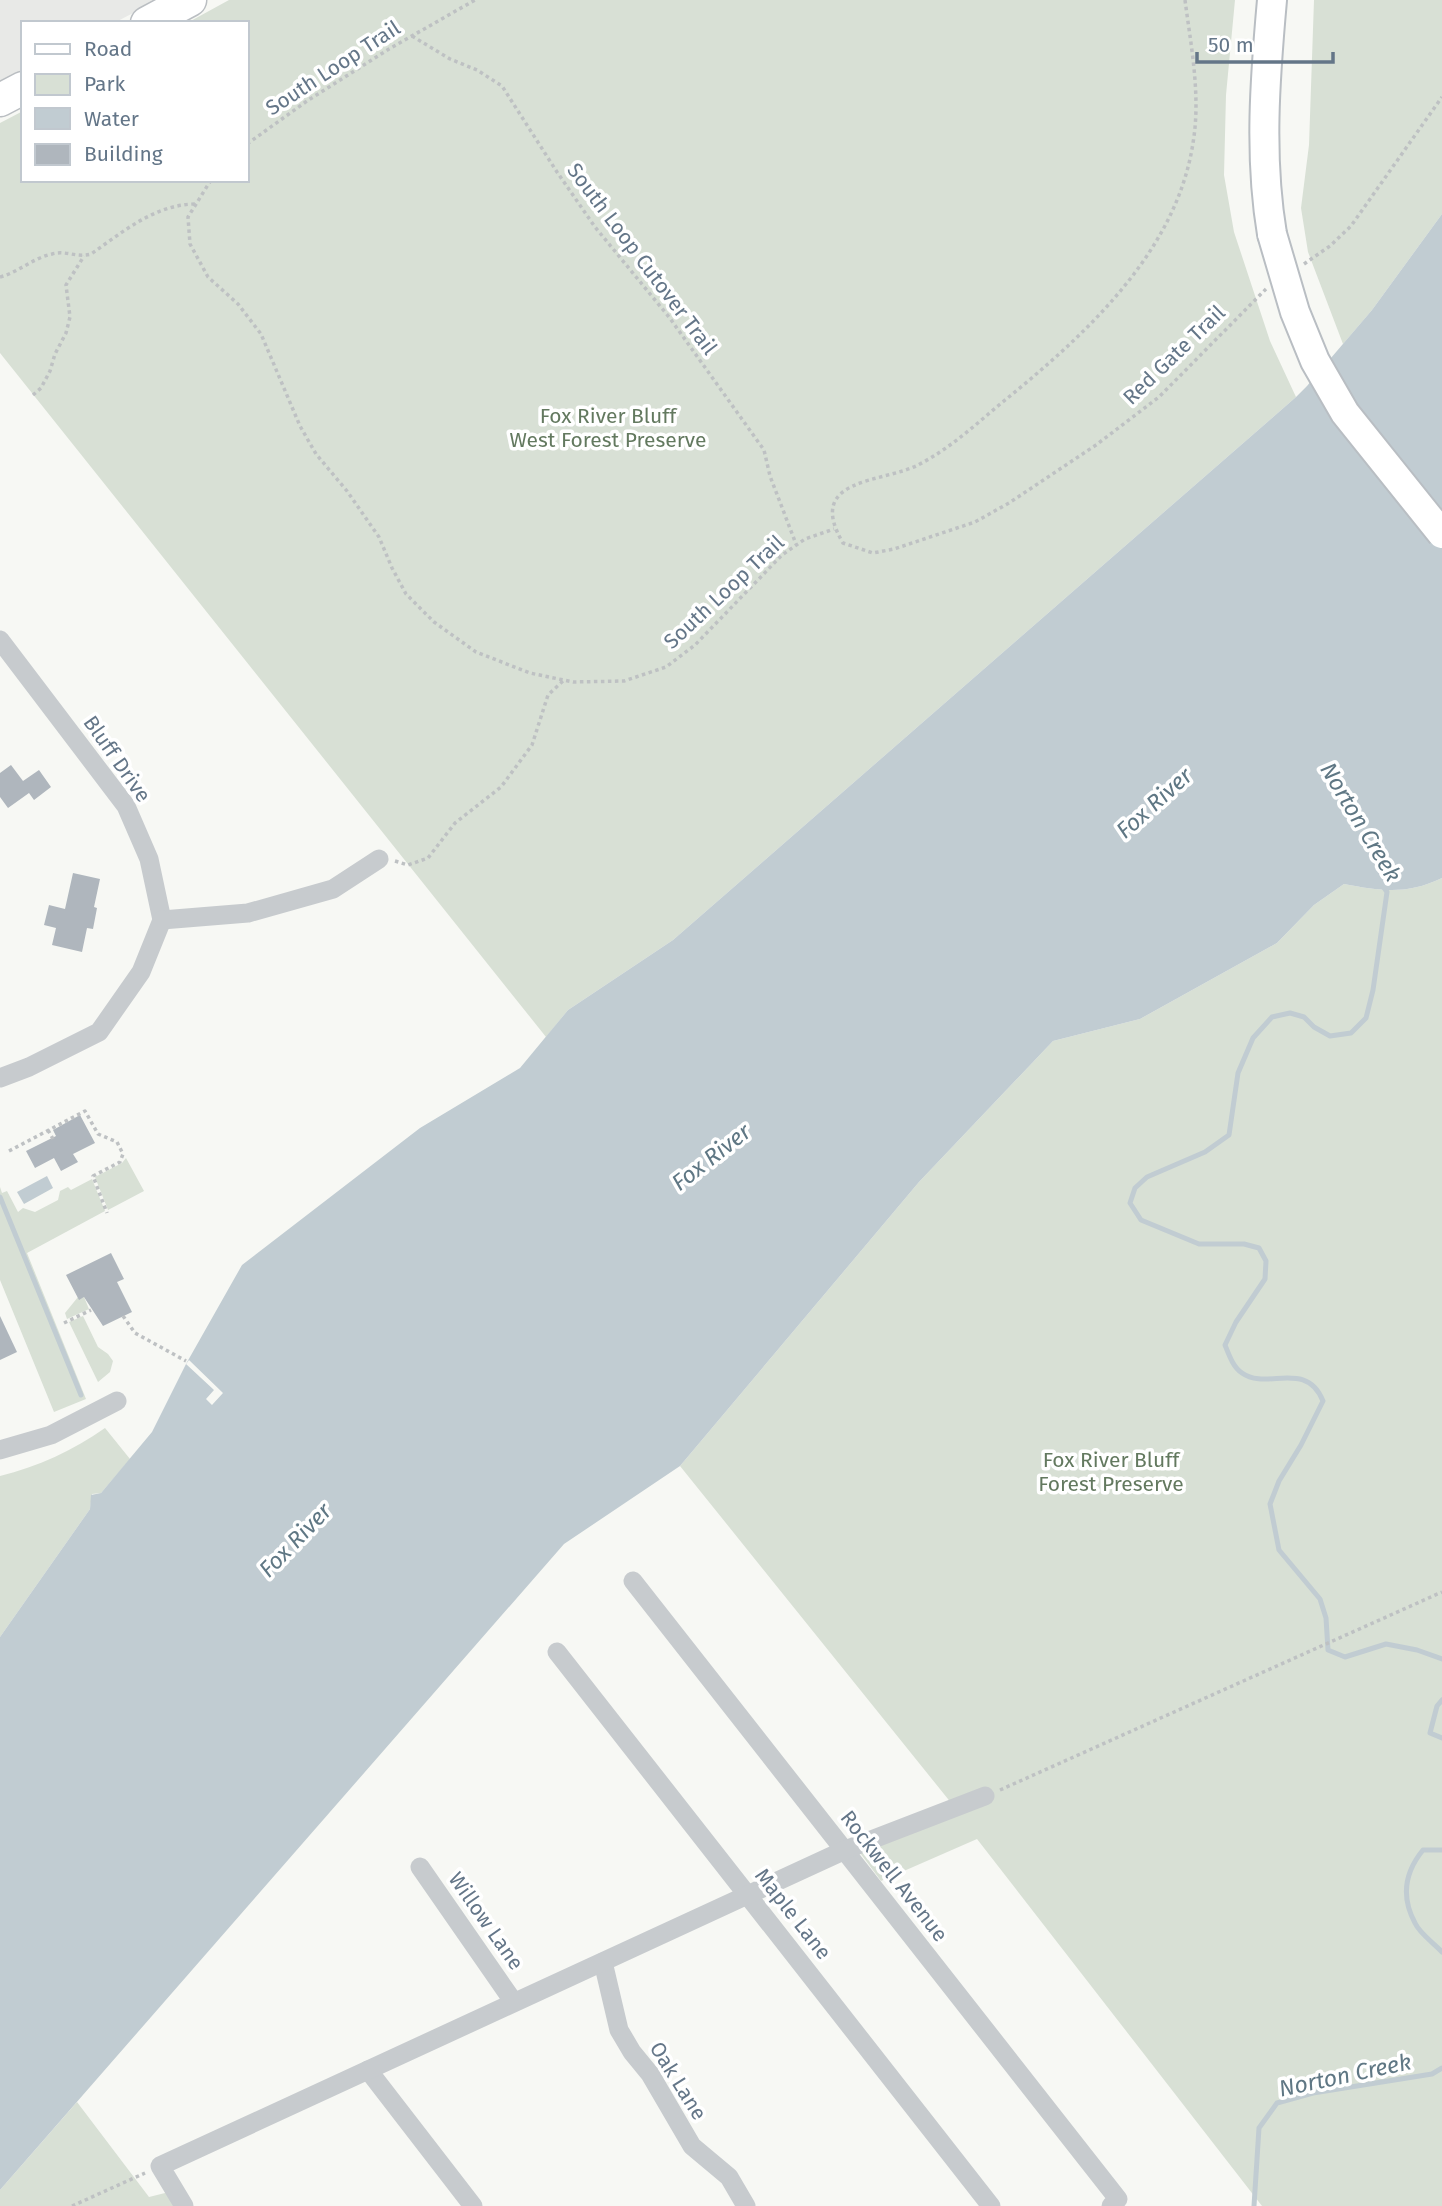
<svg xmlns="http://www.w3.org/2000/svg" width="1442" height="2206" font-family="'Fira Sans',sans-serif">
<rect width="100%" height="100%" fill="#f7f8f4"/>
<!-- built -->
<polygon fill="#e8e9e7" points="0,0 158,0 114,23 23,23 23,71 0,83"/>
<!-- green -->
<g fill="#d8e0d5">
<polygon points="229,0 1235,0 1226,95 1224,175 1234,232 1270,341 1296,397 673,940 568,1010 546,1037 0,353 0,123 23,111 23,180 247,180 247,23 187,23"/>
<polygon points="1314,0 1442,0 1442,214 1372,310 1343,344 1308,252 1301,208 1309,145"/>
<path d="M1442,878V2206H1262L977,1839L881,1881L852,1842L952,1804L680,1466L919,1182L1053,1041L1140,1019L1277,943L1314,905L1344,884C1381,891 1407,895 1442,878Z"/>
<polygon points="126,1158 144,1191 108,1210 95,1177 122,1163"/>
<polygon points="92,1179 105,1211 27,1253 86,1399 54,1412 0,1280 0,1187 2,1193 7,1191 18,1212 23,1208 35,1212 58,1200 60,1191 68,1187 71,1190"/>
<polygon points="78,1297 79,1299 84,1297 89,1309 67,1319 65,1313"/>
<polygon points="83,1316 98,1347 108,1354 113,1361 110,1372 98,1382 69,1322"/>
<path d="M105,1428L130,1459L101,1493L92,1494L90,1509L0,1637V1476C37,1467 74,1450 105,1428Z"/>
<polygon points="77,2102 149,2197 169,2192 180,2206 0,2206 0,2190"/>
</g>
<!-- water -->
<g fill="#c1ccd2">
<path d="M1442,214V878C1407,895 1381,891 1344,884L1314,905L1277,943L1140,1019L1053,1041L919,1182L680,1466L564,1544L0,2190V1637L90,1509L91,1495L101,1493L152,1432L186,1364L242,1265L420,1128L520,1068L568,1010L673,940L1296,397L1307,386L1372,310Z"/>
<polygon points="47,1176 53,1188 24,1204 17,1192"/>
</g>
<!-- pier -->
<polygon fill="#f7f8f4" points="189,1360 223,1393 212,1405 206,1399 214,1390 186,1364"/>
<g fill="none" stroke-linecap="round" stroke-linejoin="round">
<!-- stream -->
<g stroke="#c1ccd2" stroke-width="5">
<path d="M1383,886L1387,892L1373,990L1366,1018L1351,1033L1330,1036L1314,1027L1304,1017L1290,1013L1272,1017L1253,1038L1238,1073L1229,1135L1205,1152L1147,1177L1135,1188L1130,1203L1141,1220L1199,1244H1244L1259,1248L1266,1261L1265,1279L1236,1322L1225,1345C1229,1355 1233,1367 1242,1373C1267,1391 1306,1359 1323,1401L1301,1445L1279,1481L1270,1504L1279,1550L1320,1599L1326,1618L1328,1650L1345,1657L1386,1644L1417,1650L1442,1659"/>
<polyline points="0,1197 81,1395"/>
<polyline points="1442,1700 1437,1706 1430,1733 1442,1738"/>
<path d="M1442,1850H1423C1405,1872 1401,1897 1415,1923C1420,1934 1434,1943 1442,1952"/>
<polyline points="1254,2206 1259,2128 1277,2103 1313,2093 1432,2074 1442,2068"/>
</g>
</g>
<!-- building -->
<g fill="#afb6bd">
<polygon points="11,765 23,781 39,770 51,787 34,800 29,793 8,808 0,797 0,773"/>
<polygon points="73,873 100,879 94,907 97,908 93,929 87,928 82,952 52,945 56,928 44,925 49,905 65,909"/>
<polygon points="80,1115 95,1143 73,1154 78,1162 61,1171 54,1158 35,1168 26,1151 56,1136 53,1130"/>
<polygon points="111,1253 124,1279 117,1282 132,1312 103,1326 84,1297 79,1300 66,1275"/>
<polygon points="0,1316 17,1352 0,1360"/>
</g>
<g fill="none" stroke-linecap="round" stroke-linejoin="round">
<defs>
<path id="secondary" d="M1272,0C1265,78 1259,157 1272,234"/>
<g id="primary">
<polyline points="147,23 190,0"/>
<polyline points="0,100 23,88"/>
</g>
</defs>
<!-- secondary casing -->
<use href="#secondary" stroke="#b9bec3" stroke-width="32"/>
<!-- primary casing -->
<use href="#primary" stroke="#babec2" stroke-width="35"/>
<!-- path -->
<g stroke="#bec1c3" stroke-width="3.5" stroke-dasharray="3.5 3.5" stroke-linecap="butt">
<path d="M1185,0C1191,46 1201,96 1193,143C1176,254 1083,337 999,405C973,427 949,449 918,465C883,483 804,477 843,543L873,553L894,549L975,522L1009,503L1096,445L1159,397L1266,289"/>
<polyline points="412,36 450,59 477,70 502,86 557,172 595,227 669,317 764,450 770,476 796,544"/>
<polyline points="247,144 307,101 389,49 475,0"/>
<polyline points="211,180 188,217 190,244 208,277 238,304 261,334 300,426 316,454 347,491 379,537 392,568 406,594 434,622 476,652 530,673 573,682 624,681 666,667 695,645 782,555 805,539 834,529"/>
<polyline points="1304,264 1330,246 1351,226 1442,97"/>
<path d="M0,277C19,272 33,258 52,254C65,250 77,258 91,254C123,232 155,204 196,204"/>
<polyline points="33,395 41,388 50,371 55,354 66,333 70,317 66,285 84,256"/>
<polyline points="395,861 408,865 428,858 455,823 501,787 532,745 548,695 564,680"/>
<polyline points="48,1130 53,1139"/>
<polyline points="9,1151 85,1111 98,1134 117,1142 123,1154 120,1162 93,1176 107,1213"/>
<polyline points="123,1316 135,1333 186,1361"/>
<polyline points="64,1323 91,1310"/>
<polyline points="1000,1790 1442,1592"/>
<polyline points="72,2206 145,2173"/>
</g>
<!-- minor -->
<g stroke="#c7cbce" stroke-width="19">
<polyline points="0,640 126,806 149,859 162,920"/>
<polyline points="162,920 248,913 333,889 379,859"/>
<polyline points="0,1078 29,1067 99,1032 141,972 162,920"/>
<polyline points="0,1450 51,1435 117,1401"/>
<polyline points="633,1581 1118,2199 1111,2206"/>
<polyline points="557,1652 991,2206"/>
<polyline points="420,1867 513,2001"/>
<polyline points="603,1962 619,2030 632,2052 650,2074 692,2146 729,2177 746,2206"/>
<polyline points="368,2070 473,2206"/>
<polyline points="184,2206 160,2166 845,1850 985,1796"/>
</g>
<!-- secondary -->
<use href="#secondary" stroke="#fff" stroke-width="28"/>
<!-- primary -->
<use href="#primary" stroke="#fff" stroke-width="32"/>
<defs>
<polyline id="secondary-bridge" points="1272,234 1295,312 1315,361 1345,413 1442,534"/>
</defs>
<!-- secondary-bridge casing -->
<use href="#secondary-bridge" stroke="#b9bec3" stroke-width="32" stroke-linecap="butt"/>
<!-- secondary-bridge -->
<use href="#secondary-bridge" stroke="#fff" stroke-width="28"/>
</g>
<g text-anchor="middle" stroke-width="7" stroke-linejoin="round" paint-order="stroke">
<!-- street labels -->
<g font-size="21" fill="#647688" stroke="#fff">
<text transform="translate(333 68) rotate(-33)" y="7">South Loop Trail</text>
<text transform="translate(642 259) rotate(53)" y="7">South Loop Cutover Trail</text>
<text transform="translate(1174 355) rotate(-44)" y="7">Red Gate Trail</text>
<text transform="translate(724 592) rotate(-43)" y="7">South Loop Trail</text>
<text transform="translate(117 759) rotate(55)" y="7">Bluff Drive</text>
<text transform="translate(894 1876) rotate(52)" y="7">Rockwell Avenue</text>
<text transform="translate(793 1914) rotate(52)" y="7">Maple Lane</text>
<text transform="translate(486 1921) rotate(55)" y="7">Willow Lane</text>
<text transform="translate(678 2081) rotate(58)" y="7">Oak Lane</text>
</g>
<!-- park labels -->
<g font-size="21" fill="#63795f" stroke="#fff">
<text x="608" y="423">Fox River Bluff<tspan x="608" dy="24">West Forest Preserve</tspan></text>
<text x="1111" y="1467">Fox River Bluff<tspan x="1111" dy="24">Forest Preserve</tspan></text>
</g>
<!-- water labels -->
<g font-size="23" font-style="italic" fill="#5f7784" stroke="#fff">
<text transform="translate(1154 803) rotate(-42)" y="8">Fox River</text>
<text transform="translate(1361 822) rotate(59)" y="8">Norton Creek</text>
<text transform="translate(711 1157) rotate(-38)" y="8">Fox River</text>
<text transform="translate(295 1540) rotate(-46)" y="8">Fox River</text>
<text transform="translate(1345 2075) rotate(-12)" y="8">Norton Creek</text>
</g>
</g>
<!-- legend -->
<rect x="21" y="21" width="228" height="161" fill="#ffffff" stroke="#c1c8cf" stroke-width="2"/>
<rect x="35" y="44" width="35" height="10" fill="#ffffff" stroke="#c1c8cf" stroke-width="2"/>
<text x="84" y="56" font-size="21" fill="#647688">Road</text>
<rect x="35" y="74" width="35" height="21" fill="#d8e0d5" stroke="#c1c8cf" stroke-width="2"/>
<text x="84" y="91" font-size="21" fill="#647688">Park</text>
<rect x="35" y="108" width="35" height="21" fill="#c1ccd2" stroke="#c1c8cf" stroke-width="2"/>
<text x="84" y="126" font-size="21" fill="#647688">Water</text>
<rect x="35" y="144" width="35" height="21" fill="#afb6bd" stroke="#c1c8cf" stroke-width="2"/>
<text x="84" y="161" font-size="21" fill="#647688">Building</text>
<!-- scale -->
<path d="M1197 52v10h136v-10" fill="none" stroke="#647688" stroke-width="3.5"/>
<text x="1208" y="52" font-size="21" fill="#647688" stroke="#ffffff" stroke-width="5" paint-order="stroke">50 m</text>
</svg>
